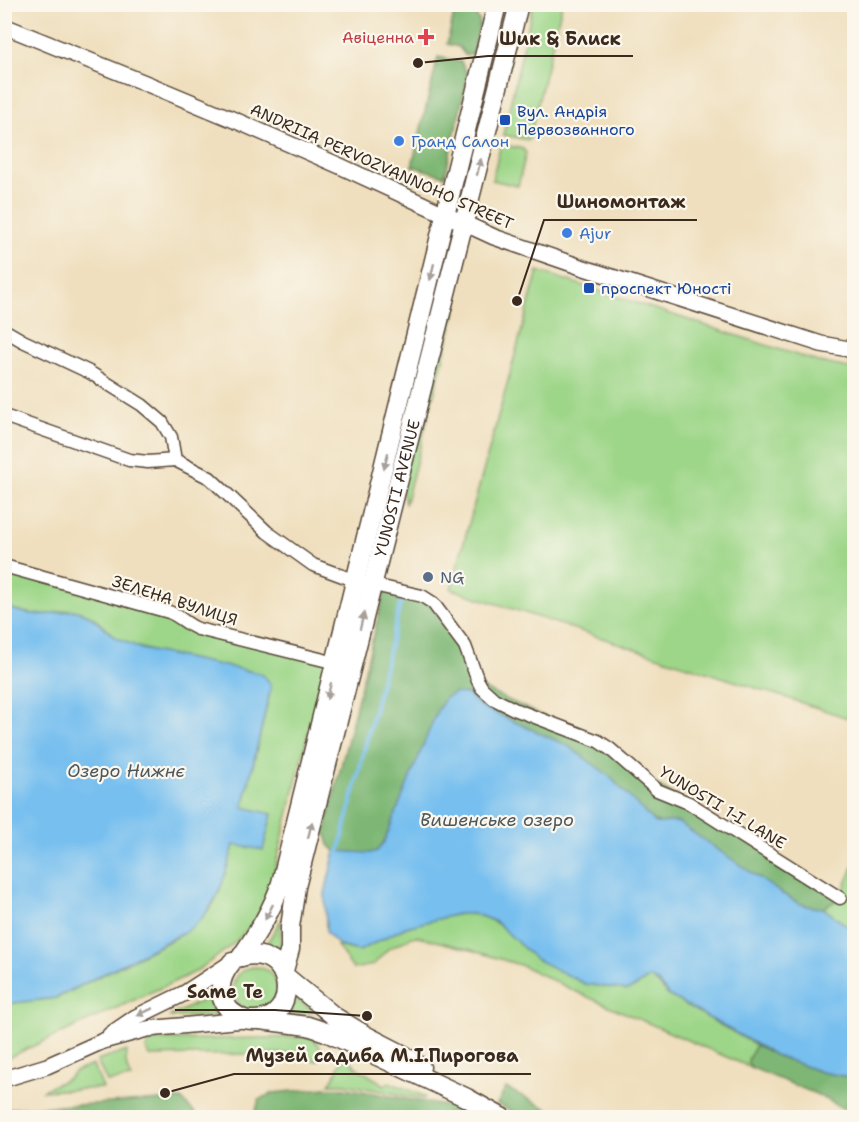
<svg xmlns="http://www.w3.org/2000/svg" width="859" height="1122" font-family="'Shantell Sans',sans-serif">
<rect width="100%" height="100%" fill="#fbf7ec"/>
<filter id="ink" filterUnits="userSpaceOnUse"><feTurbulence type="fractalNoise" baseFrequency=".0167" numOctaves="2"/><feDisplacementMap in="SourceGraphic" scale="12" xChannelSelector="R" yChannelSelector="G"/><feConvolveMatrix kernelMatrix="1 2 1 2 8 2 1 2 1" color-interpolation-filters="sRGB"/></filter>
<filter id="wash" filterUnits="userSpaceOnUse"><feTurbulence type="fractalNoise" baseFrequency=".008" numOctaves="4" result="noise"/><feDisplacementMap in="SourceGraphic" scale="24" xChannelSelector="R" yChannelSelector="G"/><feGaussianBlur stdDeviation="1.35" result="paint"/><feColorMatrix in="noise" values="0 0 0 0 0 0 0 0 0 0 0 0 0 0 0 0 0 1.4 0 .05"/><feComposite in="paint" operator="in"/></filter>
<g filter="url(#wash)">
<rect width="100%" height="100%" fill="#efdfbe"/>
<!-- green -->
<g fill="#9dd688" stroke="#6c8053" stroke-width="1.5">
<polygon points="505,5 512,5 470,175 464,174"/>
<polygon points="533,5 562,5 529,140 503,135"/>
<polygon points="501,144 523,149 526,153 518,186 492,180"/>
<polygon points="538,271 818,362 854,369 854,720 451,589"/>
<polygon points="445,299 458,302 405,505 400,474"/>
<path d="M4,566L169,612L189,625L326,660L274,872C270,885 267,897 262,908C247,937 219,956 193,973L5,1059V1004L57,998L177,937L187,931L205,914L213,904L219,892L234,845L271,814L243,808L271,687L131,645L115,637L94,618L84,613L68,610L43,615H34L5,607Z"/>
<polygon points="854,865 854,931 823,908 840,898"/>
<path d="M466,913C481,915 493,919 504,929L635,987C656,971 654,981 668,995L756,1045L748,1060V1063L752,1068L581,994L523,966L471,950L417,936L412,937L388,949L373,965L353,969L337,946L359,951L406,927L433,919Z"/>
<polygon points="281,920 280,953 265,946"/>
<circle cx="255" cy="989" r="22"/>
<polygon points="209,997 213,1012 217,1016 169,1017"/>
<polygon points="296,997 314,1013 290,1014"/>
<path d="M308,1037L313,1038L320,1047L318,1061L313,1060L304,1053L150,1056L146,1049C149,1041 154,1041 161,1040Z"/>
<path d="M127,1051C125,1062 126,1068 131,1078L107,1082L97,1061Z"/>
<path d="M344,1055L347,1056L357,1068L385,1085L389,1082L425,1096L424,1099L344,1084H329C337,1075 338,1066 344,1055Z"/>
<polygon points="93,1065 103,1088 41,1091 69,1078 74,1072"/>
</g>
<!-- forest -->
<g fill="#7eb774" stroke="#5c7049" stroke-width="1.5">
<polygon points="456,5 478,5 475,14 480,22 473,54 465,55 459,47 447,44"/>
<polygon points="438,57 461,62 468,75 445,176 412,166"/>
<path d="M385,589L422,596L461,640L482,688L586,736L642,776L840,898L823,908L812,907L800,904L763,882L679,823C662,818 663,830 647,816L507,720L482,707L467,694L384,842L377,851L370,854L335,851L329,845L325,831Z"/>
<polygon points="756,1045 775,1055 821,1072 854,1078 854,1114 816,1094 752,1068 748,1063 748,1060"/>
<polygon points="326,1088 344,1088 458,1108 477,1117 242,1117 254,1117 259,1100 272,1093"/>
<polygon points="506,1088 564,1117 523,1117 497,1104"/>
<polygon points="181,1099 199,1117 5,1117 5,1109"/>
</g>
<!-- water -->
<g fill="#77bfef" stroke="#597486" stroke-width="1.5">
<path d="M5,607L25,613L43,615L74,610L89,615L115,637L142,649L259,673C266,677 269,680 271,687L243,807L272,814L263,850L234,845C224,879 218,909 187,931L56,998L5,1004Z"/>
<path d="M454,693L467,694L482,707L568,746L608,775L655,823C664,824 670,820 679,823L781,893L800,904L812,907L823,908L854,931V1078L821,1072L775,1055L668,995L658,982L651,978L645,980L635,987L627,990L585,984L534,958L496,922L475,914H458L406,927L359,951L340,946L326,932L325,893L335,851L370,853L377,851L384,842L437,711L446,697Z"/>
</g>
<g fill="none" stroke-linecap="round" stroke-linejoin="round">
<!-- stream -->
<polyline stroke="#77bfef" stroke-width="4" points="339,852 401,601"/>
</g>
</g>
<g filter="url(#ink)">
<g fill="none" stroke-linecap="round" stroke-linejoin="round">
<defs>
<g id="minor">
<polyline points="4,330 23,341 89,372 142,405 162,422 171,437 175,460 210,478 267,532 313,565 356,581 422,596 433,603 465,646 478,681 482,688 494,699 514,709 598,741 610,749 657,790 689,803 840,898"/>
<polyline points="4,416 129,460 148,462 175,460"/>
<path d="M4,566L169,612C180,616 187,625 198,629L336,663"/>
</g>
<g id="tertiary">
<polyline points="4,26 155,87 239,122 340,166 494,237 581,267 821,344 854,350"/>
<polyline points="110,1035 136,1017 185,993 231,963"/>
<polyline points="4,1079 47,1066 103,1041 147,1029 244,1020"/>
</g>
<g id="secondary">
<path d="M241,957C257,933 272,911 281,883L497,4"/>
<path d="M232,962C217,980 215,1003 238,1016C244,1020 248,1020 255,1020C301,1020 295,943 241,957"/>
<path id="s1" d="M283,974L290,949V927L296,887C369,593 446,299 519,4"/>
<polyline points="284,975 335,1017 365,1035 404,1055 421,1067"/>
<polyline points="260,1020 308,1026 326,1032 467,1098 503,1118"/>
</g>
</defs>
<!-- minor casing -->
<use href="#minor" stroke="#564536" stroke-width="15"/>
<!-- tertiary casing -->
<use href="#tertiary" stroke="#564536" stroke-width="18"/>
<!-- secondary casing -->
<use href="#secondary" stroke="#564536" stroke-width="21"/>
<!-- minor -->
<use href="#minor" stroke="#fff" stroke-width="12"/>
<!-- tertiary -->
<use href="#tertiary" stroke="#fff" stroke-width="15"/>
<!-- secondary -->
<use href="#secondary" stroke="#fff" stroke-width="18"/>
</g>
<!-- one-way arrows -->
<defs><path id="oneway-solid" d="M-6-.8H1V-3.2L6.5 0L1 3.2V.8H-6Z" transform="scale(1.5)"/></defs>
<g fill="#a79f9a">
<use href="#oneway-solid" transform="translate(479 167) rotate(-76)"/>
<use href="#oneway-solid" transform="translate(432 272) rotate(103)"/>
<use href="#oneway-solid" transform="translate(386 461) rotate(104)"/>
<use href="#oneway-solid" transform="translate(362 621) rotate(-76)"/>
<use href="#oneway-solid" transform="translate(329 691) rotate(104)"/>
<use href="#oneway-solid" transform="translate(310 830) rotate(-76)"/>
<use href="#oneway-solid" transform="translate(269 912) rotate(117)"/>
<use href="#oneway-solid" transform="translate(145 1012) rotate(154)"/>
</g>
</g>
<!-- markers -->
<path fill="#e0444e" stroke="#fbf7ec" stroke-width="2" d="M423 28h6v6h6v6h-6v6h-6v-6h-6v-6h6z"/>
<g fill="#1a4fb4" stroke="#fbf7ec" stroke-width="2">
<rect x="499" y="114" width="12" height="12" rx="3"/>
<rect x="583" y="282" width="12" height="12" rx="3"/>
</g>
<g fill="#3f7fe0" stroke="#fbf7ec" stroke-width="2">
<circle cx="399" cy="141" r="6"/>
<circle cx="567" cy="233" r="6"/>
</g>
<circle fill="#5c6f8a" stroke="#fbf7ec" stroke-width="2" cx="428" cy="577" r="6"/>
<g text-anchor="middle" stroke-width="4.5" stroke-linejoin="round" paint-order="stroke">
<!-- health labels -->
<g font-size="16" fill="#be3a42" stroke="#fbf7ec" text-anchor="end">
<text x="414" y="43">Авіценна</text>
</g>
<!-- transit labels -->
<g font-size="16" fill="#164399" stroke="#fbf7ec" text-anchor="start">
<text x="517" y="117">Вул. Андрія<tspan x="517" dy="18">Первозванного</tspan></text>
<text x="601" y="294">проспект Юності</text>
</g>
<!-- shop labels -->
<g font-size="16" fill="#366cbe" stroke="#fbf7ec" text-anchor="start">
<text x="411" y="147">Гранд Салон</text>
<text x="579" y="239">Ajur</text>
</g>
<!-- street labels -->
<g font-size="16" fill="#3b2a1e" stroke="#fbf7ec">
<text transform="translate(382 166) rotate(24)" y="6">ANDRIIA PERVOZVANNOHO STREET</text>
<text dy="6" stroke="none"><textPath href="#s1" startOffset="500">YUNOSTI AVENUE</textPath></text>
<text transform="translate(175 600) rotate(18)" y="6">ЗЕЛЕНА ВУЛИЦЯ</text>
<text transform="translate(723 807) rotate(31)" y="6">YUNOSTI 1-I LANE</text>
</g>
<!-- service labels -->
<g font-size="16" fill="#4e5e75" stroke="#fbf7ec" text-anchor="start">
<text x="440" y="583">NG</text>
</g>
<!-- water labels -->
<g font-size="18" font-style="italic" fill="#4d575d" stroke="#fbf7ec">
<text x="126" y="777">Озеро Нижнє</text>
<text x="497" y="826">Вишенське озеро</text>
</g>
</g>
<!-- callouts -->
<path fill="none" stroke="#3b2a1e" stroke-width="2" d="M418 63L488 56H633M517 301L544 220H697M367 1016L275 1010H175M165 1093L234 1074H531"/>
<g fill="#3b2a1e" stroke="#fbf7ec" stroke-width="2">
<circle cx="418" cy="63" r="6"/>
<circle cx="517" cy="301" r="6"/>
<circle cx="367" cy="1016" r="6"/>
<circle cx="165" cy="1093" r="6"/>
</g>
<g font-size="18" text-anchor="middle" font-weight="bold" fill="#3b2a1e" stroke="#fbf7ec" stroke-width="4.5" stroke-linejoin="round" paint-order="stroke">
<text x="560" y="45">Шик &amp; Блиск</text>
<text x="621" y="208">Шиномонтаж</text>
<text x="225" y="998">Same Te</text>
<text x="382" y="1062">Музей садиба М.І.Пирогова</text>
</g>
<!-- margin -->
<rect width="859" height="1122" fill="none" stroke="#fbf7ec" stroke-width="24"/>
</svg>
